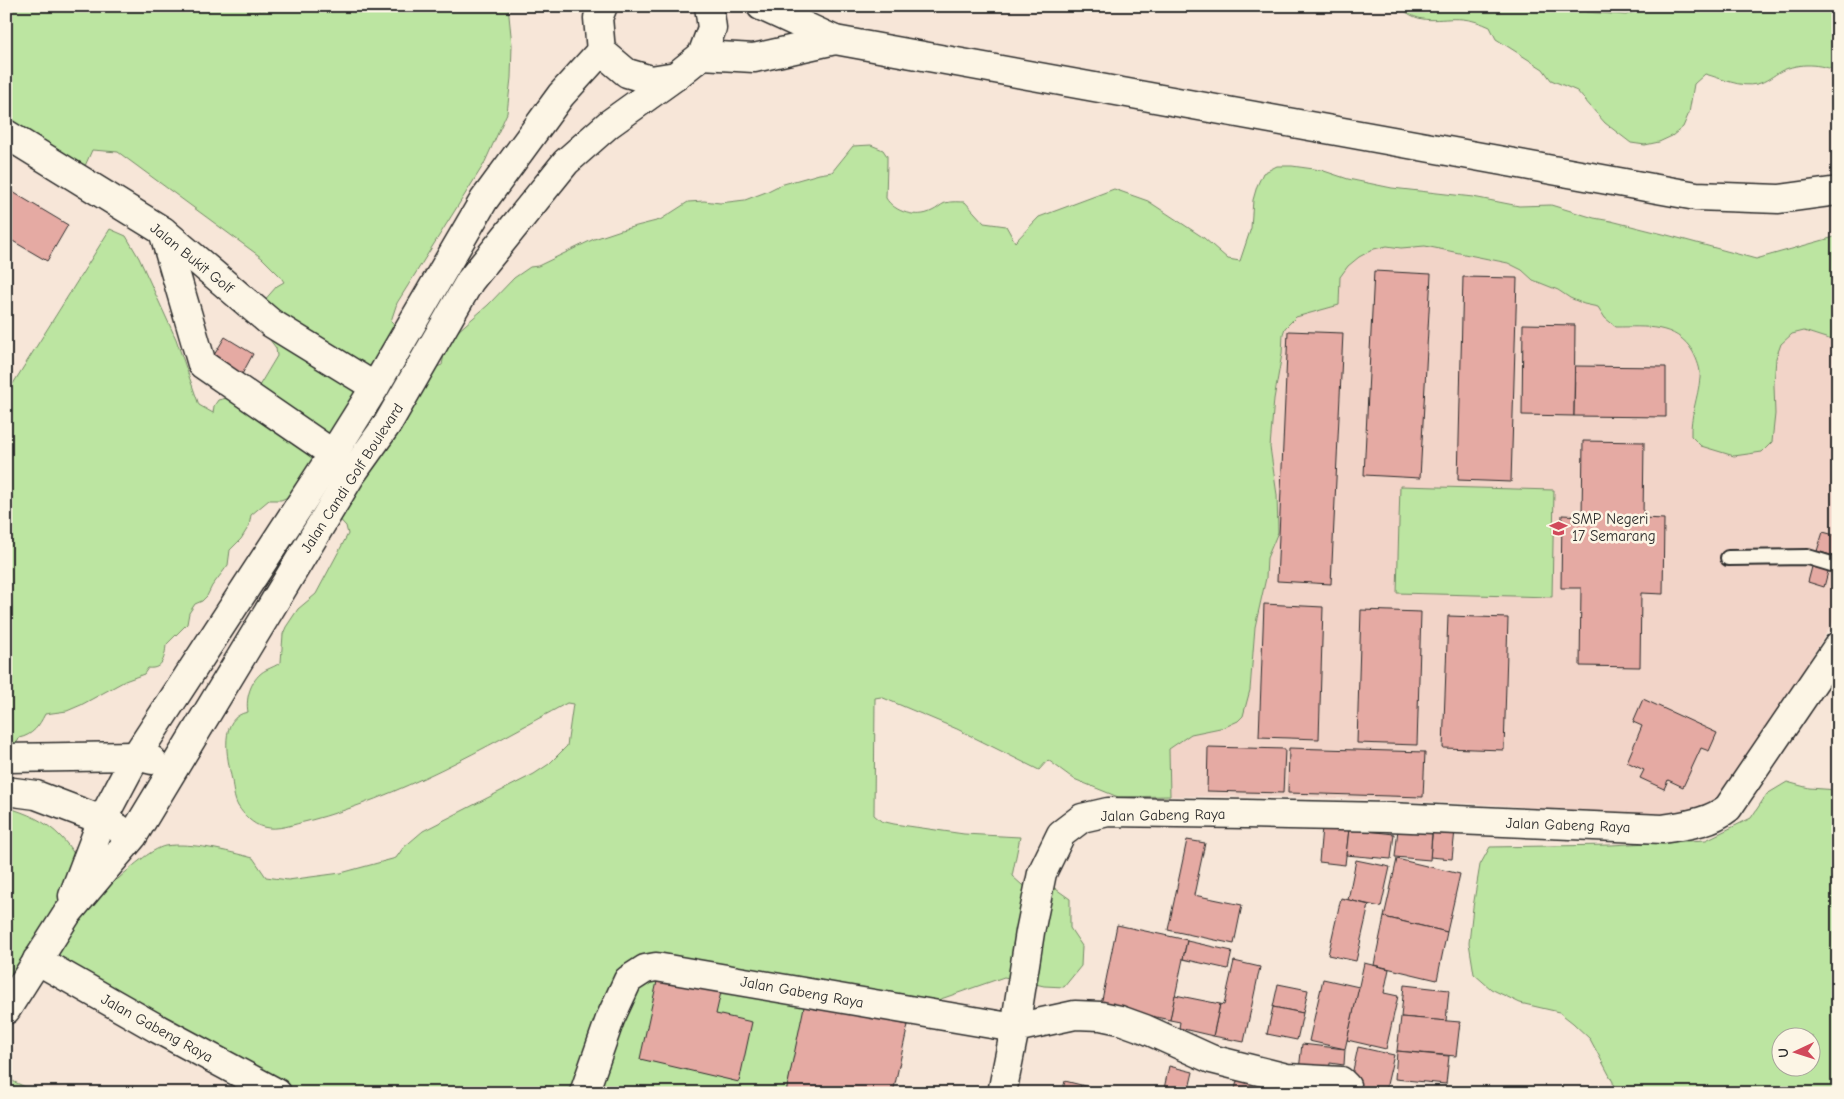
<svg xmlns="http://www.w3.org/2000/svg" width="1844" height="1099" font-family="'Comic Neue',sans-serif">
<rect width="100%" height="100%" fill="#f7e6d8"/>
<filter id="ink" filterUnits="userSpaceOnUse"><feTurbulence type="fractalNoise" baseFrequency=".02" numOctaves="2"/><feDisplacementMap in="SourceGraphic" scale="10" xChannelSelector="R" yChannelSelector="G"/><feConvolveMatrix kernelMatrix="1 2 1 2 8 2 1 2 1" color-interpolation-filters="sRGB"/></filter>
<g filter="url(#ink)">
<!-- built -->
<polygon fill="#f2d4c8" points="1387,246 1401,248 1425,246 1508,263 1522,270 1533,280 1558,290 1570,298 1584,304 1598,307 1605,318 1616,327 1657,327 1670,331 1682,339 1692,350 1698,363 1700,376 1691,422 1774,385 1776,358 1780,344 1792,334 1804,331 1838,342 1838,614 1713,816 1631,817 1503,805 1313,797 1170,796 1169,749 1191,734 1225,727 1250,690 1255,627 1266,578 1267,558 1278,532 1277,495 1270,447 1274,399 1285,327 1295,317 1339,305 1340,277 1348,266 1359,257 1374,249"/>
<!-- green -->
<g fill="#bce5a1" stroke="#748866" fill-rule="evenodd">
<path d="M6,6H252L260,11L266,10L269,6L297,9L322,6H508L512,45L511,78L507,113L484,164L397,303L391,321C405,334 414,355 419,374L442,365L445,349L450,338L488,305L514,278L530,267L538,266L594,239L621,230L660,220L688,202L704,201L720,203L745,200L766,192L780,185L819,174L832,172L853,146L871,145L883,150L887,156V163L886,198C894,212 917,219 932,211C937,209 940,205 945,203C952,201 959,202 965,202L984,223L1006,226L1015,242L1039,217L1114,189L1148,201L1204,238L1228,259L1240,261L1251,228L1253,200L1257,186L1263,173L1277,166H1292L1321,170L1348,179L1392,188L1473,197L1519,206L1551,205L1594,218L1611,221L1667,235L1756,259L1838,236V342L1804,331L1792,334L1781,344L1776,358L1774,385L1775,414L1772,442L1762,452L1734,456L1701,446L1691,436C1690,416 1698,398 1700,378C1701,369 1697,360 1693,352C1676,323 1645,327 1616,327L1605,318L1598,307L1584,304L1570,298L1558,290L1533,280L1522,270L1508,263L1425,246L1401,248L1387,246L1374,249L1359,257L1348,266L1340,277L1339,305L1296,317L1285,328L1283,334L1282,354L1274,399L1270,447L1277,495L1278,532L1267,558L1266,578L1255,627L1250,690L1243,716L1238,721L1225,727L1191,734L1169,749L1170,796L1118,797L1074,779L1048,760L1039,770L957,729L881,697L875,698L874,815L881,821L894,824L964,834L1020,837L1012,876L1022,885L1053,887L1070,899V928L1082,946L1081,966L1064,987L1044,986L1004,977L938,1000L920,1019L908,1025L806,1002L786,1093H284L38,958L23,955L6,988V807C26,813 46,821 61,837C82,859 80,879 118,879C128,870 151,849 165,846C192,842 227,851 253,858L266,877L288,880L341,873L396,858L403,848L423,831L534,774L549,764L567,746L573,704L567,703C484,748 400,797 308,821C294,824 278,831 263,827C252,824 244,815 238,806C234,799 233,788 232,780C227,758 218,717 248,712C245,697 252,677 266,670C272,667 276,666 281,662L283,634L286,627L298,609L316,594L348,534L346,526L316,494L293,495L281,500H269L251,515L249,526L241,539L230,550L228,565L212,586L207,596L202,601L195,604L189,613L187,624L166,645C165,656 163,670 148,668L144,674L125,681L81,705L67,711L45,714C39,726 33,735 19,738L18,741L6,751V395L110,229L126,236L139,258L176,339L199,405L213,413L214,406L218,400L245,394L259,386L277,356L276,348L267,336L262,303L277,286L284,282L280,276L262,258L118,152L92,150L85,166L74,167L6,123Z"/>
<path d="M1399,6L1572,7L1580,8L1586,12L1626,15L1648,6H1838V71C1819,64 1800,62 1781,71C1774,75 1766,82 1757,84C1740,88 1721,78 1705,74L1694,84L1689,113L1683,127L1672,136L1659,142L1645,145L1631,143L1605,123L1577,91L1551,80L1543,69L1496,39L1490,27C1481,23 1473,20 1463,19C1438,17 1420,27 1399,6Z"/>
<polygon points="1400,486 1554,490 1552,597 1397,593"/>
<path d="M1787,782L1809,788L1838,790V1093H1614L1613,1082L1590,1039L1573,1023L1559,1012L1520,1003L1491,989L1474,974L1469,943L1473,907L1480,865L1490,847L1611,845L1706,840L1751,818L1767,794ZM1782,1036H1812V1066H1782Z"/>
<polygon points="6,1078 38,1093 6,1093"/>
</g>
<!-- building -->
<g fill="#e5aaa3" stroke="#2b2b2b">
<polygon points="6,188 68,225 47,261 11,240 6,248"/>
<polygon points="1374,271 1431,274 1420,478 1364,475"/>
<polygon points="1463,277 1517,278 1511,482 1458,480"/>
<polygon points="1523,324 1575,325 1574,416 1522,415"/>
<polygon points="1288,331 1343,333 1331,584 1277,581"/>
<polygon points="225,337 253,354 240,378 211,360"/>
<polygon points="1575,366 1666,367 1666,417 1574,416"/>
<polygon points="1583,441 1644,442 1643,518 1664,519 1663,594 1641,593 1640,667 1580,666 1581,588 1561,588 1562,515 1582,516"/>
<polygon points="1823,532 1838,536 1834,556 1817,551"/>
<polygon points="1813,563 1829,568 1824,587 1808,582"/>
<polygon points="1264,604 1323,607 1319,739 1259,737"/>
<polygon points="1361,610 1421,612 1417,745 1357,743"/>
<polygon points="1448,616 1508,618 1504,750 1443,748"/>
<polygon points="1643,699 1717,733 1709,751 1701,748 1683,787 1668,780 1664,789 1640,778 1644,770 1627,762 1642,726 1633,722"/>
<polygon points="1208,747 1285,749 1283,793 1207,791"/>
<polygon points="1289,748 1425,752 1423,797 1288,793"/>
<polygon points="1322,827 1349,829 1345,865 1319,862"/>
<polygon points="1433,827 1455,830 1452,859 1430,857"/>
<polygon points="1349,829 1394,834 1391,859 1346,855"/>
<polygon points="1398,829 1432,833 1430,860 1395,857"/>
<polygon points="1187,840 1205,843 1194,895 1242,905 1234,944 1168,930"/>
<polygon points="1397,859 1460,874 1447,932 1384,917"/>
<polygon points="1356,860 1390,867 1381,907 1348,900"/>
<polygon points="1341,898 1369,905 1356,961 1328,955"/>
<polygon points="1384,917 1447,932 1437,980 1374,965"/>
<polygon points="1117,925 1187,940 1170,1020 1101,1005"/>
<polygon points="1187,941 1232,951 1228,969 1183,959"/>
<polygon points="1234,961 1260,967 1244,1042 1213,1036 1220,1004 1224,1005"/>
<polygon points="1364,963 1389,969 1384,993 1398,996 1386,1049 1347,1040"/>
<polygon points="658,977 721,992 716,1014 752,1022 739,1082 640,1059"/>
<polygon points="1323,979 1359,987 1345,1049 1309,1041"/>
<polygon points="1278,984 1308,990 1303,1013 1273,1007"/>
<polygon points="1404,985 1449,990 1446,1021 1401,1017"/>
<polygon points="1175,995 1220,1004 1213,1036 1179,1028 1180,1022 1170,1020"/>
<polygon points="805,1002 908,1025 893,1093 786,1093"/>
<polygon points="1273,1007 1303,1013 1297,1040 1267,1034"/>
<polygon points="1401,1017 1460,1022 1456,1056 1397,1051"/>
<polygon points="1302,1044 1345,1049 1344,1065 1330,1063 1329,1073 1299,1070"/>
<polygon points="1358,1047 1394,1055 1385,1093 1365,1093 1349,1089"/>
<polygon points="1397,1051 1449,1056 1446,1084 1395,1079"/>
<polygon points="1169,1066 1193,1072 1188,1093 1163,1093"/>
<polygon points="1239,1073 1271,1081 1268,1093 1234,1093"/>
<polygon points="1065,1081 1081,1085 1079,1093 1062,1093"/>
<polygon points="1081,1085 1112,1093 1079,1093"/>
<polygon points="1387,1087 1414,1093 1385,1093"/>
</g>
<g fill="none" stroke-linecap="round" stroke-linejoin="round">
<defs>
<polyline id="lane" points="1728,558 1808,557 1838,566"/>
<g id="street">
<polyline points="603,6 598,18 601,51 627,73 651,80 676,76 702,55 712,28 709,6"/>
<polyline points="761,6 835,40 1696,196 1779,199 1838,191"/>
<polyline points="702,55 754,58 835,40"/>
<polyline points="6,134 163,231 271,323 375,387"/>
<polyline points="163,231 202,364 333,454"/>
<polyline points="6,758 136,756 152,760"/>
<polyline points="6,791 36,795 102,820 118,828"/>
<polyline points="73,896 102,820 136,756 333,454 375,387 484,200 561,95 601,51"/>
<polyline points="37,960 158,1029 277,1093"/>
<polyline points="6,1010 67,914 133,836 351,475 388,423 470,281 566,162 609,124 676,76"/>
<path d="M584,1093L610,1019L628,980L645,969L656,967L1015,1028L1030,932L1042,873L1061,834L1082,818L1108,812L1246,814L1388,817L1663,829C1686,825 1709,823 1728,808L1838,646"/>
<polyline points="1002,1093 1015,1028 1075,1015 1101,1016 1120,1020 1145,1029 1211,1059 1287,1078 1341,1081 1346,1086 1344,1093"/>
</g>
</defs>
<!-- lane casing -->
<use href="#lane" stroke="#2b2b2b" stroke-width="18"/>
<!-- street casing -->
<use href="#street" stroke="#2b2b2b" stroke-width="31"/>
<!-- lane -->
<use href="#lane" stroke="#fcf5e5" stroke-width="14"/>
<!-- street -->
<use href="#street" stroke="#fcf5e5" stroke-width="28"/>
</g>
</g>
<!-- icons -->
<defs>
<symbol id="school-bare" viewBox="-9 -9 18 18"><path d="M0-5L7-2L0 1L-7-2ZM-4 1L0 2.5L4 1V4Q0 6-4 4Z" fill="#d1495b" stroke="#fcf5e5" stroke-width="2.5" paint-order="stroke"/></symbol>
</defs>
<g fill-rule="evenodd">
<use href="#school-bare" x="1546" y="516" width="25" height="25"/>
</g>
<g text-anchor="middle" stroke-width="5" stroke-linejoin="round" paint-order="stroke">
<!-- street labels -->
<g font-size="15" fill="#2b2b2b" stroke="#fcf5e5">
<text transform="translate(192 258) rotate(39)" y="5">Jalan Bukit Golf</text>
<text transform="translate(352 478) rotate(-57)" y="5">Jalan Candi Golf Boulevard</text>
<text transform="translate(1163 815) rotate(-1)" y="5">Jalan Gabeng Raya</text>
<text transform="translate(1568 825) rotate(2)" y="5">Jalan Gabeng Raya</text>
<text transform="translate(802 992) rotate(10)" y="5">Jalan Gabeng Raya</text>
<text transform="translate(157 1028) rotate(29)" y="5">Jalan Gabeng Raya</text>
</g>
<!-- poi labels -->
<g font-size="15" fill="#2b2b2b" stroke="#fcf5e5" text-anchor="start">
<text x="1572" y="524">SMP Negeri<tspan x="1572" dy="17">17 Semarang</tspan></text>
</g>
</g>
<!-- margin -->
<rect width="1844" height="1099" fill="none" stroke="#fcf5e5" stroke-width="25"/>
<rect x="12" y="12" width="1819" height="1074" fill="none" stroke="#2b2b2b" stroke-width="2" filter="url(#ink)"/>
<!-- north arrow -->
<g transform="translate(1796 1052) rotate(266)"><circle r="24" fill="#fcf5e5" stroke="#a8a49b"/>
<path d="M0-4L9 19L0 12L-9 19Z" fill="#d1495b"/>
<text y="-8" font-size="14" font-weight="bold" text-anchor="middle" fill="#2b2b2b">U</text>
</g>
</svg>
